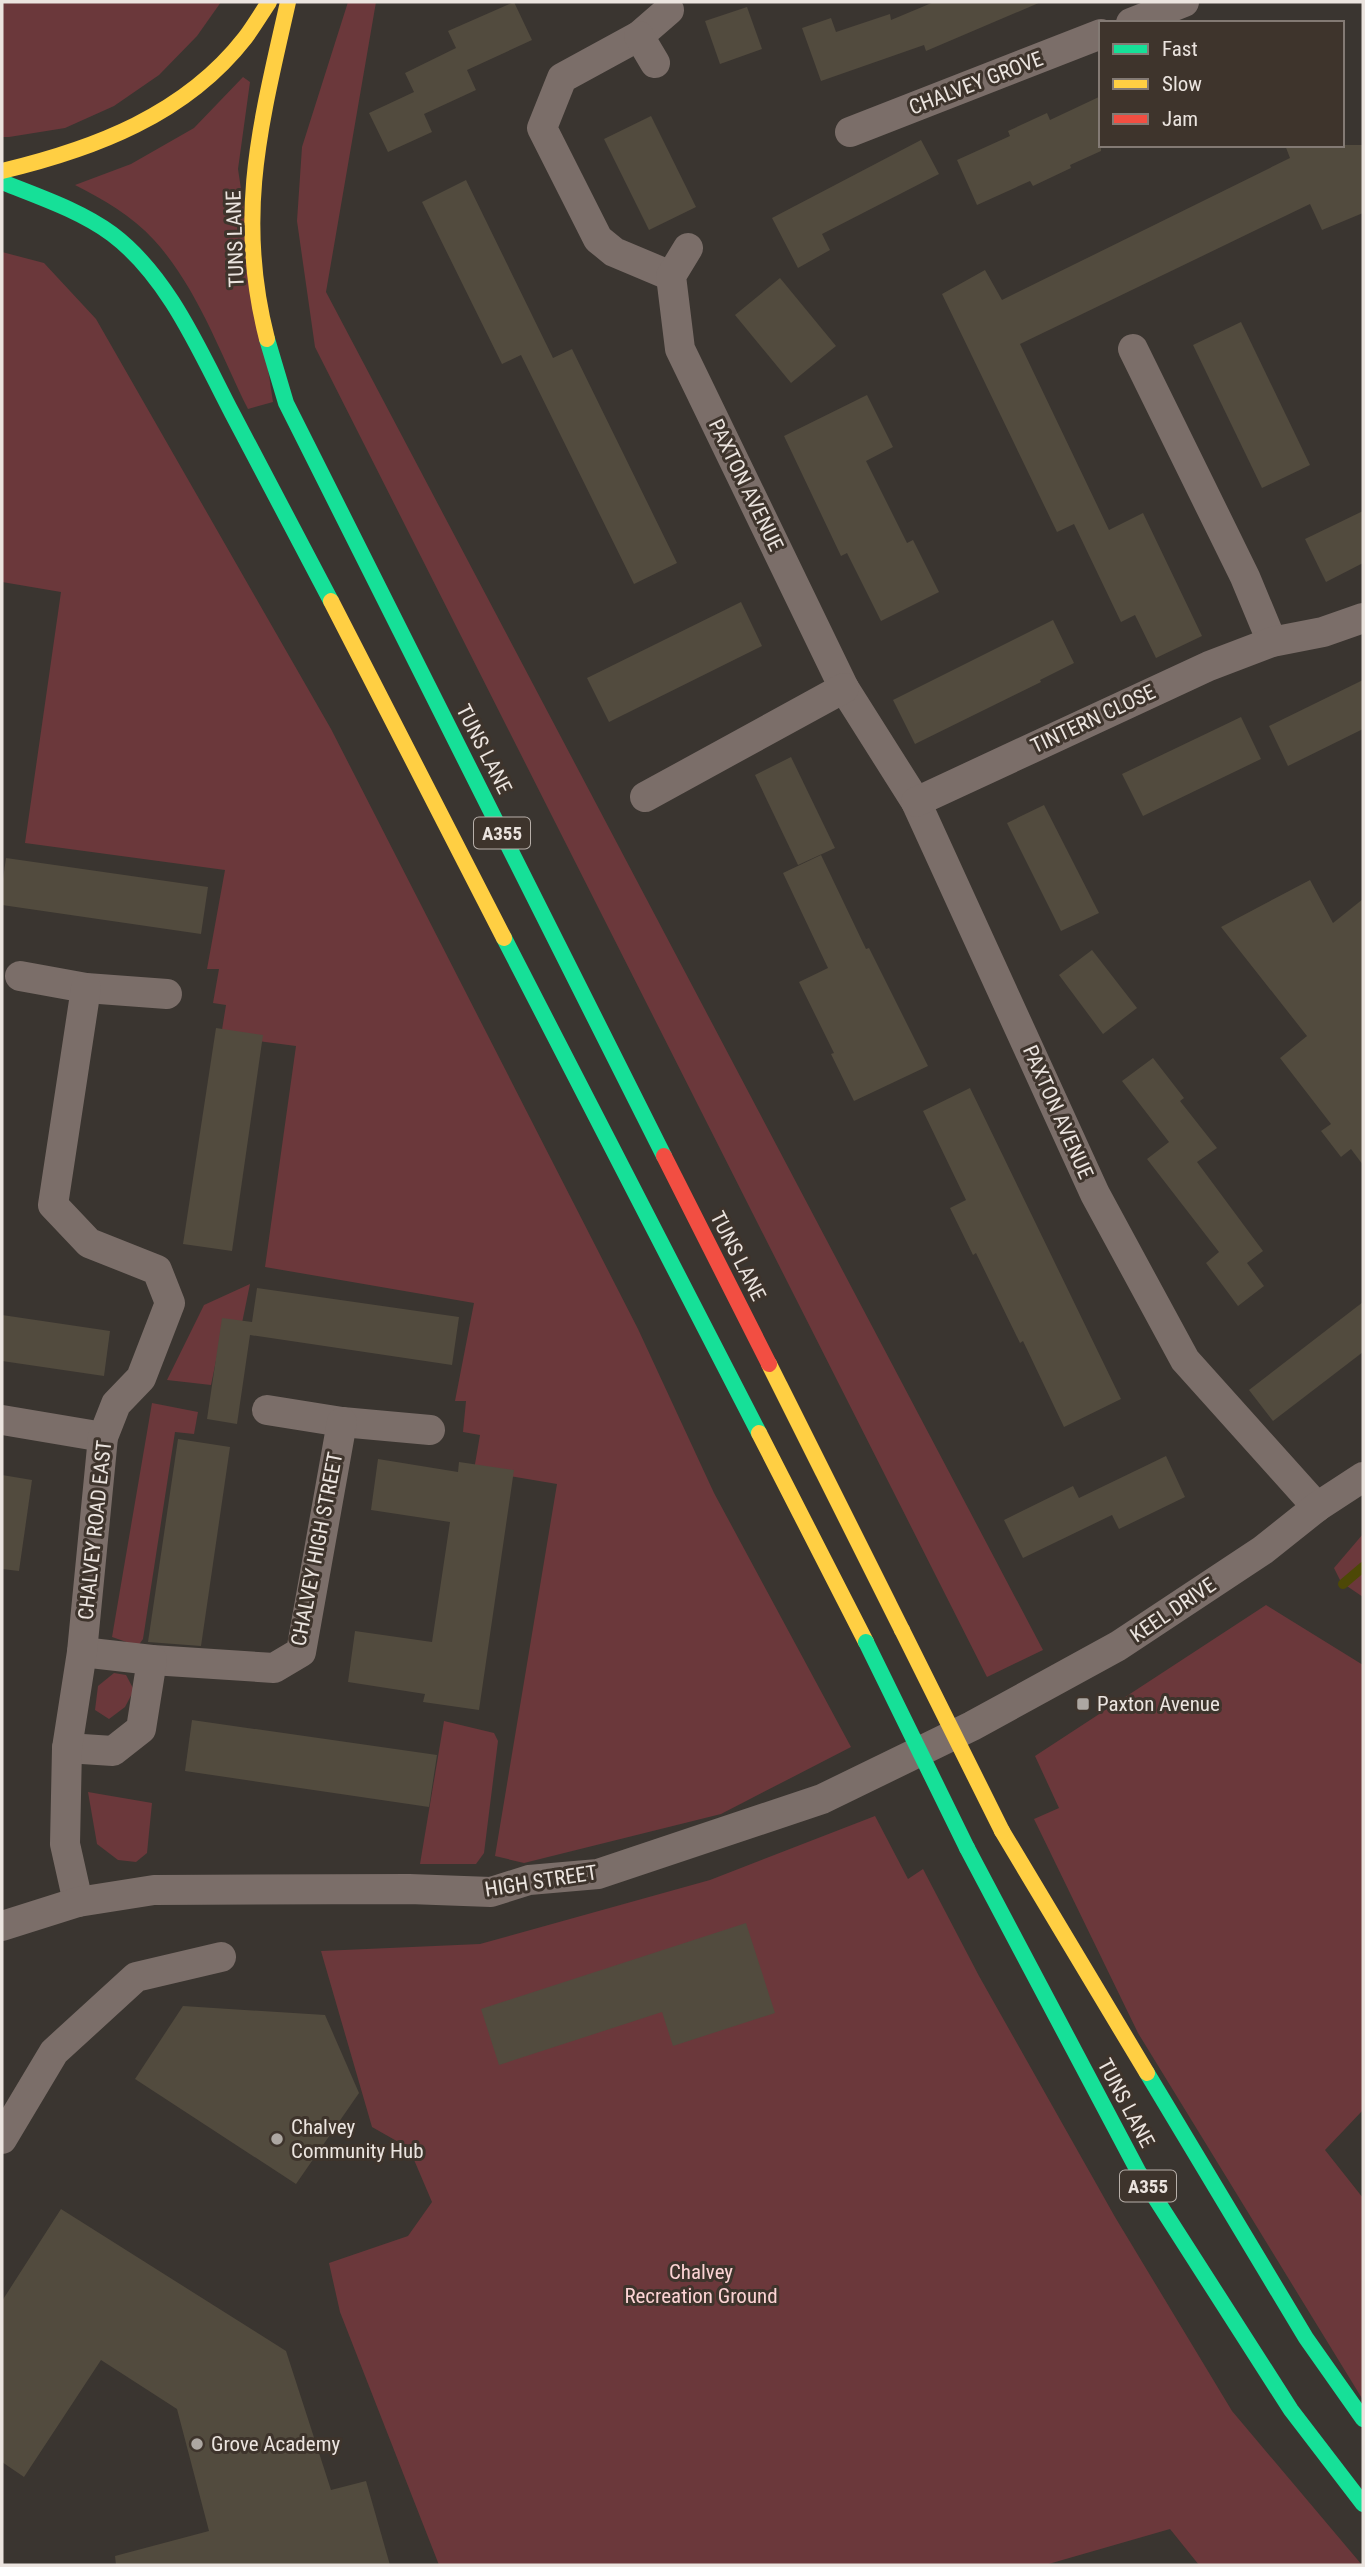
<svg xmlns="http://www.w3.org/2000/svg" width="1365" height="2567" font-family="'Roboto Condensed',sans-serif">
<rect width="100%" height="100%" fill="#3a3530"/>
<!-- green -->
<g fill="#6b383b">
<polygon points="2,2 221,2 197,36 159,75 114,106 65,128 9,137 2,137"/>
<polygon points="348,2 376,2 326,292 1043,1650 987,1677 315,347 297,221 302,147"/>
<path d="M243,77L250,82L238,169L273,402L248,409C220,353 197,287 154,240C132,216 103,199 75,185L131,164L194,128Z"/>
<polygon points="2,252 44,263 96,319 331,729 638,1329 714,1493 851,1747 721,1814 524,1863 495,1856 557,1484 474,1470 480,1435 463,1432 466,1401 455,1401 474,1303 265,1267 296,1046 221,1036 226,1005 213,1003 219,969 207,969 225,870 25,843 61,592 2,582"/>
<polygon points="250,1284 242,1323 224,1322 211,1385 167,1380 204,1305"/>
<polygon points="152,1403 198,1412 194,1434 175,1432 143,1639 138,1646 112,1637"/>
<polygon points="1363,1534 1363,1597 1341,1582 1334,1568"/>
<polygon points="1266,1605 1363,1665 1363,2110 1325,2150 1363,2198 1363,2400 1138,2033 1034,1819 1059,1808 1035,1756"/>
<polygon points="114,1673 126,1675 134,1690 125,1707 109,1719 95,1710 98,1686"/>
<polygon points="444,1721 494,1733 498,1741 484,1853 476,1864 420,1864"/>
<polygon points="88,1792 152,1803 147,1853 136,1862 118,1860 97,1844"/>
<polygon points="875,1816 908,1879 923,1869 979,1976 1115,2217 1232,2411 1362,2565 1199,2565 1170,2529 1045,2565 439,2565 340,2312 329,2263 408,2236 432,2202 409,2148 372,2127 321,1951 480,1944 710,1880"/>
</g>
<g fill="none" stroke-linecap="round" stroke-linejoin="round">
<!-- stream -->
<polyline stroke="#4d4806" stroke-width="10" points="1343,1584 1363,1567"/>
</g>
<!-- building -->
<g fill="#524b3e">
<polygon points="514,2 532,40 467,70 476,90 424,114 432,132 388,152 369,113 414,92 405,73 456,48 448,31"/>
<polygon points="934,2 1041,2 926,51 924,45 821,81 802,28 831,18 836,32 890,14 891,20"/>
<polygon points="747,7 762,49 720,64 705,21"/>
<polygon points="1101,96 1101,151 1070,165 1071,168 1033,186 1030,181 977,205 957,160 1010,136 1008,131 1047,113 1050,120"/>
<polygon points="651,116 696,207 649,230 604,139"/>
<polygon points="921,140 939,174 822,234 830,250 798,268 772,218"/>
<polygon points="1285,145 1363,145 1363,213 1322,230 1310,204 1020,344 1109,530 1143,513 1202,636 1156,658 1135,615 1121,622 1074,524 1057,532 942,294 985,270 1002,300 1290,158"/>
<polygon points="466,180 553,358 572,349 677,563 634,584 521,355 502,364 422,202"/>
<polygon points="780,278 836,346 791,383 735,315"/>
<polygon points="1241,322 1310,465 1262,488 1193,345"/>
<polygon points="867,395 893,447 866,461 907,543 913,540 939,592 881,621 847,553 841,556 784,436"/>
<polygon points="1363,511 1363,563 1326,582 1305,539"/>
<polygon points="741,602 762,646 609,722 587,678"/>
<polygon points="1053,620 1074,663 1040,680 1041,682 915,744 893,700"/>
<polygon points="1363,680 1363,729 1288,766 1269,726"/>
<polygon points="1241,717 1261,759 1143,816 1122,774"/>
<polygon points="791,757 835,848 798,865 755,775"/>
<polygon points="1044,805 1099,913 1061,931 1007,823"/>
<polygon points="821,855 866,949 869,948 928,1066 854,1101 831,1054 834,1053 799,982 828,968 783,873"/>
<polygon points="6,858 208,887 201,934 2,905 2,886"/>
<polygon points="1310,880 1333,923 1363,899 1363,1165 1351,1149 1341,1157 1321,1131 1331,1124 1280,1058 1307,1036 1221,927"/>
<polygon points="1092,950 1137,1008 1103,1034 1059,975"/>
<polygon points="216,1028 263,1035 232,1251 183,1244"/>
<polygon points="1153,1058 1184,1098 1180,1101 1217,1148 1197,1162 1263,1251 1247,1263 1264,1286 1238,1306 1206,1263 1219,1252 1147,1159 1169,1142 1122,1081"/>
<polygon points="970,1088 1121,1399 1064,1427 1023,1341 1020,1343 976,1253 973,1255 950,1208 966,1200 923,1111"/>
<polygon points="257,1288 459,1317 452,1365 250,1335 237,1424 207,1419 222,1318 252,1322"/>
<polygon points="1363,1302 1363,1352 1273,1421 1249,1390"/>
<polygon points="2,1315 110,1331 104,1376 2,1361"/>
<polygon points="178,1439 230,1447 201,1646 148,1642"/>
<polygon points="1166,1456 1185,1497 1119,1529 1112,1515 1023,1558 1004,1520 1073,1486 1079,1498"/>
<polygon points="378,1459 458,1472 459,1462 514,1470 479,1710 423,1702 425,1694 348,1682 355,1631 432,1642 450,1522 371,1510"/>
<polygon points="2,1475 32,1480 19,1571 2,1569"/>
<polygon points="192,1720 437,1755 429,1807 185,1771"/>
<polygon points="746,1923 775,2013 673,2046 662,2012 499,2065 481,2009"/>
<polygon points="183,2006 325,2015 359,2093 296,2184 135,2079"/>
<polygon points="61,2209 286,2351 331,2490 366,2481 390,2565 116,2565 115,2556 209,2531 177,2409 101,2360 24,2477 2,2462 2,2301"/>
</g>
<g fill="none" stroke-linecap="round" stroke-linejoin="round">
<!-- street -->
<g stroke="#7b6e69" stroke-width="30">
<polyline points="669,10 639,36 562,78 542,128 598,239 614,252 671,276"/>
<polyline points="1131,23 1184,2"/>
<polyline points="639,36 655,63"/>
<polyline points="850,132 1101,34"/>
<polyline points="688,248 671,276 680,349 844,688 916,802 1095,1194 1185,1360 1317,1507"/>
<polyline points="1133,349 1245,577 1272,642"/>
<polyline points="645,797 844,688"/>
<polyline points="916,802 1209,666 1272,642 1323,632 1363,618"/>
<polyline points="20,976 86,988 167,994"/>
<polyline points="267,1410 342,1422 430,1430"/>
<polyline points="2,1420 103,1437"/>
<polyline points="152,1660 274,1668 301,1652 342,1422"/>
<polyline points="67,1748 113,1751 141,1729 152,1660 82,1652"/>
<polyline points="78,1902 65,1844 67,1748 82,1652 103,1437 116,1404 141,1378 170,1303 157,1270 89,1243 53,1205 86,988"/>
<polyline points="2,1926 78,1902 154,1890 409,1889 491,1892 529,1880 598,1874 822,1799 972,1726 1118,1646 1263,1550 1317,1507 1363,1477"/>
<polyline points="2,2139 54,2052 136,1977 221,1957"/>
</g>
<!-- fast -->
<g stroke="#16e098" stroke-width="16">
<path d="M2,182C39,197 79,210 112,234C169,277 200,352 232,413C265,476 298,539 331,601"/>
<polyline points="267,339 286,403 664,1156"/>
<polyline points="504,938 759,1433"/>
<polyline points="967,1848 1138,2171 1291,2410 1363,2504"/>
<polyline points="1147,2073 1306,2338 1363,2419"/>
</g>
<!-- slow -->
<g stroke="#ffcf43" stroke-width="16">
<path d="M2,171C94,149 185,115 245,38C254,26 261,14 269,2"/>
<path d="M267,339C235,215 261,122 288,2"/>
<polyline points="331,601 504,938"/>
<polyline points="769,1364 902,1630"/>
<polyline points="759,1433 866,1642"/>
<polyline points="1002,1831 1147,2073"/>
</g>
<!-- jam -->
<polyline stroke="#f24e42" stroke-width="16" points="664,1156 769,1364"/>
<!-- fast-bridge -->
<polyline stroke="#16e098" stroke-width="16" points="866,1642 967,1848"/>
<!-- slow-bridge -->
<polyline stroke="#ffcf43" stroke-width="16" points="902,1630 1002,1831"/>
</g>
<!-- markers -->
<g fill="#ada7a2" stroke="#3e342c" stroke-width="2.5">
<rect x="1076" y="1697" width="14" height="14" rx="3.5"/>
<circle cx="277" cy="2139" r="7"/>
<circle cx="197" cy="2444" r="7"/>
</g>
<g text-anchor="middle" stroke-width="6" stroke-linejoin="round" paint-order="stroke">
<!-- shield labels -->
<g fill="#3e342c" stroke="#b7afa9" stroke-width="2">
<rect x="474" y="817.5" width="56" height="31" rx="5"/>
<rect x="1120" y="2170.5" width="56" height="31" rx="5"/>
</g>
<g font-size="19" font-weight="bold" fill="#ebe4df">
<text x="502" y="840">A355</text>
<text x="1148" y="2193">A355</text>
</g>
<!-- street labels -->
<g font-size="21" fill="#ebe4df" stroke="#3e342c">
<text transform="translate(976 83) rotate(-21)" y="7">CHALVEY GROVE</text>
<text transform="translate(235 239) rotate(-92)" y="7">TUNS LANE</text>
<text transform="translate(746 485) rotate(64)" y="7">PAXTON AVENUE</text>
<text transform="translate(1093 719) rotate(-25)" y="7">TINTERN CLOSE</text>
<text transform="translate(484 749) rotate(63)" y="7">TUNS LANE</text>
<text transform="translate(1058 1112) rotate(66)" y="7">PAXTON AVENUE</text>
<text transform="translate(738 1256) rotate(63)" y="7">TUNS LANE</text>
<text transform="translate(95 1530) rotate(-84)" y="7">CHALVEY ROAD EAST</text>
<text transform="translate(317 1549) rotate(-79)" y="7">CHALVEY HIGH STREET</text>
<text transform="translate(1173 1610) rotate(-34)" y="7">KEEL DRIVE</text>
<text transform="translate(541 1881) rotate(-9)" y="7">HIGH STREET</text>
<text transform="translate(1126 2103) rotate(62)" y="7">TUNS LANE</text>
</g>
<!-- poi labels -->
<g font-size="21" fill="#ebe4df" stroke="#3e342c" text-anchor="start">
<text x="1097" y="1711">Paxton Avenue</text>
<text x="291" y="2134">Chalvey<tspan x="291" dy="24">Community Hub</tspan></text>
<text x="211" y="2451">Grove Academy</text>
</g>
<!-- park labels -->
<g font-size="21" fill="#fcd3d4" stroke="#3e342c">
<text x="701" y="2279">Chalvey<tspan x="701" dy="24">Recreation Ground</tspan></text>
</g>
</g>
<!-- border -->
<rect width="1365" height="2567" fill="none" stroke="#ebe4df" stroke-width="7"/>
<!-- legend -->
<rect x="1099" y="21" width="245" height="126" fill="#3e342c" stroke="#837a74" stroke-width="2"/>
<rect x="1113" y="44" width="35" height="10" fill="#16e098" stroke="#837a74" stroke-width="2"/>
<text x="1162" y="56" font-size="21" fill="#ebe4df">Fast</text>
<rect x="1113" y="79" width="35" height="10" fill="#ffcf43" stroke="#837a74" stroke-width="2"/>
<text x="1162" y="91" font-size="21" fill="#ebe4df">Slow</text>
<rect x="1113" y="114" width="35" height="10" fill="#f24e42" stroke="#837a74" stroke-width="2"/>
<text x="1162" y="126" font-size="21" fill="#ebe4df">Jam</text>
</svg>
